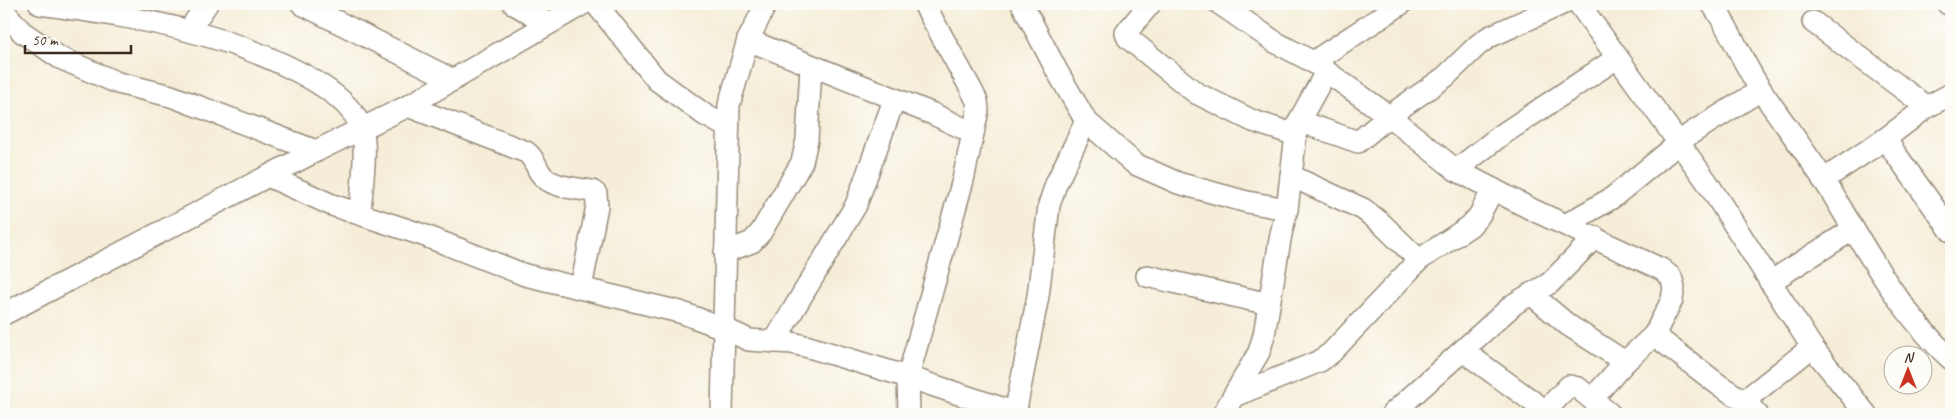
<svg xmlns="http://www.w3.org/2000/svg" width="1955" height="418" font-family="Caveat,sans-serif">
<rect width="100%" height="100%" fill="#fdfcf7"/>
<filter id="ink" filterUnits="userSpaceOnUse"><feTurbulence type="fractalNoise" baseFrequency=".02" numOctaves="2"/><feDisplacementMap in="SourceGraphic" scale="10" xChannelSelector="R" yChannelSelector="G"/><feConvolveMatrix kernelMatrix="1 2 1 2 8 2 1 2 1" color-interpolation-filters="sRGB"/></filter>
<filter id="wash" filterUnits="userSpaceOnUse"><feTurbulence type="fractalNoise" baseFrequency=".0096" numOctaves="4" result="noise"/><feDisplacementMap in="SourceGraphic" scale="20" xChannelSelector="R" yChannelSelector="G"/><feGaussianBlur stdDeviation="1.12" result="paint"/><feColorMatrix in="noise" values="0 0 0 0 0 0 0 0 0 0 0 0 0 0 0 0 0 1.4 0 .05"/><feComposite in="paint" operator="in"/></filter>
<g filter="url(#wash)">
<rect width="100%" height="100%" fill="#f5edd8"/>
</g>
<g filter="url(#ink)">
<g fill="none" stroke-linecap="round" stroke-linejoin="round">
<defs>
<g id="minor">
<path d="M40,4C89,11 141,18 189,31C236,43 346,80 362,130C368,148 361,192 360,213"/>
<polyline points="302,4 453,80"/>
<polyline points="514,4 547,23"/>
<polyline points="596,4 657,80 705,115 727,127"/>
<polyline points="1022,4 1057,71 1086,121 1135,164 1178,183 1247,202 1287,209"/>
<polyline points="1150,4 1129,29 1126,33 1128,38 1196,93 1253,121 1296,135"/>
<polyline points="1220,4 1275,42 1313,62 1389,116 1456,170 1533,210 1661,269 1671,277 1674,287 1672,300 1654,335 1625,362 1592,399"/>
<polyline points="1579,4 1707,182 1812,347 1866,414"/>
<path d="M1712,4C1731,30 1742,62 1761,90C1784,124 1810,157 1832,193C1866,250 1901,314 1951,359"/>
<polyline points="1948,4 1951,5"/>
<polyline points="4,11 22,32 60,58 118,83 171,96 316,151"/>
<polyline points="1813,22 1927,107"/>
<polyline points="189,30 207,4"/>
<polyline points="748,40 933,114 973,133"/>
<polyline points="1313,62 1401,4"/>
<path d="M408,106L526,152C535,158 535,166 541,174C551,188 577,188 592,191L596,194L597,206L581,288"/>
<polyline points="1299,121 1358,142 1389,116 1445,77 1478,45 1489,37 1562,4"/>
<polyline points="1885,139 1951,231"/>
<polyline points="1456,170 1500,136 1617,58"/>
<polyline points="268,176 332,205 423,235 525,275 680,312 723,328 749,340 792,343 809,347 908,377 1019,414"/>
<polyline points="1291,176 1363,209 1381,223 1419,260"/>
<polyline points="1823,180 1885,139 1927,107 1951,94"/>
<polyline points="1567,224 1612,198 1690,134 1761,90"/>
<polyline points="725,252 752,242 761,232 802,162 807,140 811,66"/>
<polyline points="1147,276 1269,304"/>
<polyline points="1770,282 1852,230"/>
<polyline points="1531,294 1568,325 1625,362"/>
<polyline points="4,314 316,151 408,106 583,4"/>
<polyline points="1654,335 1719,385 1744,401 1757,414"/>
<polyline points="774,342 856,205 894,100"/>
<polyline points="1463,351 1543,409 1549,407 1569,386 1578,388 1610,414"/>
<polyline points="1234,396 1320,361 1331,353 1419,260 1470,226 1479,216 1493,189"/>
<polyline points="1744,401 1812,347"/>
<polyline points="722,414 729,105 748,40 766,4"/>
<polyline points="909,414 908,377 963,180 978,110 977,101 971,89 924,4"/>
<polyline points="1015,414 1038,296 1049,205 1056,184 1086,121"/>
<polyline points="1223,414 1259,352 1264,335 1281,234 1287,209 1296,135 1299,121 1326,72"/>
<polyline points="1392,414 1514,304 1550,283 1595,237"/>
</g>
</defs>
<!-- minor casing -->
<use href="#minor" stroke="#988c7b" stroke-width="24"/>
<!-- minor -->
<use href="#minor" stroke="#fff" stroke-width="21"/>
</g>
</g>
<!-- margin -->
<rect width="1955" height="418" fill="none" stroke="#fdfcf7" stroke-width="20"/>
<!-- north arrow -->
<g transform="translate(1908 370)"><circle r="24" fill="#fdfcf7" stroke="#afa8a0"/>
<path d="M0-4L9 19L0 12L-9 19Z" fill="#c8321e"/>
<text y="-8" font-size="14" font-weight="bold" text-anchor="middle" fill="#3b2a1e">N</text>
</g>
<!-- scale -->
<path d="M25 45v8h106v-8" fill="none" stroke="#3b2a1e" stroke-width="2.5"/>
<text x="32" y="45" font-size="15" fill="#3b2a1e" stroke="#fdfcf7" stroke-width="4" paint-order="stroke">50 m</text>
</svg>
